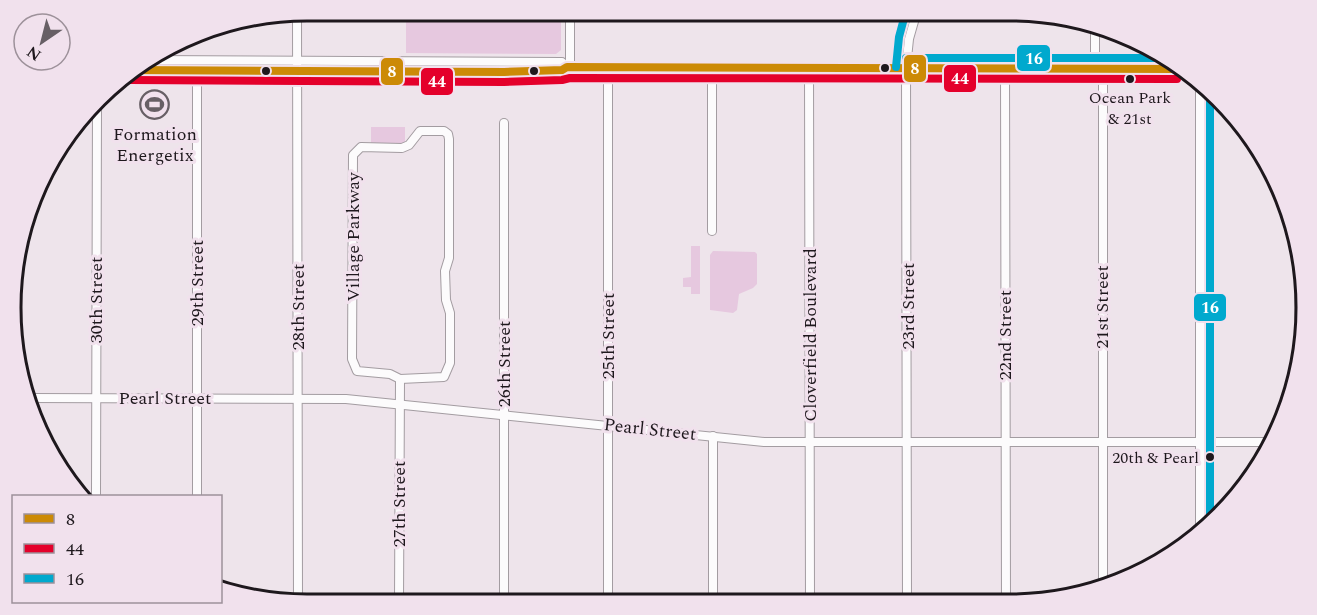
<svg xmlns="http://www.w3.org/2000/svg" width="1317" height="615" font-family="Spectral,serif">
<rect width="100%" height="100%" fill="#eee4eb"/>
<!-- green -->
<g fill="#e6c8df">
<polygon points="406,11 561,11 561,50 556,54 406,53"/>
<rect x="371" y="127" width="34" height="16"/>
<polygon points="691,246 700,246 700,294 691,294 691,287 683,287 683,278 691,277"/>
<polygon points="713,251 755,252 757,254 757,284 753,288 739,294 737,310 733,313 710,310 710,255"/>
</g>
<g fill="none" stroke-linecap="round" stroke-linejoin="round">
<defs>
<g id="minor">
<polyline points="570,11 570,68"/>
<polyline points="297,12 298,603"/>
<polyline points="1095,28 1095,59 1103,79 1103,587"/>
<polyline points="148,60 562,62 567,67"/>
<polyline points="712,68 712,231"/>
<polyline points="809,68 810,603"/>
<polyline points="1005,68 1006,602"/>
<polyline points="130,70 504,72 562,70 567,67 1177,69"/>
<polyline points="197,70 197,496"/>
<polyline points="1200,85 1200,533"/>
<polyline points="504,123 504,604"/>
<polygon points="420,131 444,131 448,134 449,139 449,258 445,271 446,300 450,313 450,363 444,377 400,379 390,374 357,371 352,359 353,155 361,147 402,148 409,145"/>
<polyline points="1299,269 1300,341"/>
<polyline points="29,398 346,399 764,442 1272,442"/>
<polyline points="96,496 97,103"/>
<polyline points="907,602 906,68 909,39 917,11"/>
<polyline points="608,603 608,68"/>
<polyline points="713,603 713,436"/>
<polyline points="399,604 400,379"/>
</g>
</defs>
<!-- minor casing -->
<use href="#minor" stroke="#a39ca1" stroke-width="10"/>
<!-- minor -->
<use href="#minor" stroke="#fcfbfc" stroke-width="8"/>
<defs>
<polyline id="bus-1" points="130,70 504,72 562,70 567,67 1177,69"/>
<polyline id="bus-2" points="130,80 504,82 562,80 570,78 1177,79"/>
<g id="bus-3">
<polyline points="906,58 1161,58"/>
<polyline points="896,67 899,37 906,11"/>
<polyline points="1210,92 1210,523"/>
</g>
</defs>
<!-- bus-1 casing -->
<use href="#bus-1" stroke="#f1e1ed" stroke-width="12"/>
<!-- bus-2 casing -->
<use href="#bus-2" stroke="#f1e1ed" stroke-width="12"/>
<!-- bus-3 casing -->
<use href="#bus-3" stroke="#f1e1ed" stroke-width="12"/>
<!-- bus-1 -->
<use href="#bus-1" stroke="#cc8a06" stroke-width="8"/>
<!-- bus-2 -->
<use href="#bus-2" stroke="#e4002b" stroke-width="8"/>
<!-- bus-3 -->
<use href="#bus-3" stroke="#00a9ce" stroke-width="8"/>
</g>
<!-- icons -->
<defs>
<symbol id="stadium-ring" viewBox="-11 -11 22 22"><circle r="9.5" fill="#f1e1ed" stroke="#675f65" stroke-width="1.5"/><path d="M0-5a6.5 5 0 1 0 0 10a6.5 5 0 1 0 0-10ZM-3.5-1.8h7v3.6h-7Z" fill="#675f65"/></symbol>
</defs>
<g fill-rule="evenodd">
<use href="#stadium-ring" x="138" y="88" width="33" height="33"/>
</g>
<!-- markers -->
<g fill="#1e181d" stroke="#f1e1ed" stroke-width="2">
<circle cx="885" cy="68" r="5"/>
<circle cx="266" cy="71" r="5"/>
<circle cx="534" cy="71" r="5"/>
<circle cx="1130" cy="79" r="5"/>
<circle cx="1210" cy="457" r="5"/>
</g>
<g text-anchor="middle" stroke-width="6" stroke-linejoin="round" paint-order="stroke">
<!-- bus labels -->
<g font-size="16" fill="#1e181d" stroke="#f1e1ed">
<text x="1130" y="103">Ocean Park<tspan x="1130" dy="21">&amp; 21st</tspan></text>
<text x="1199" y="463" text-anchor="end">20th &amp; Pearl</text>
</g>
<!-- poi labels -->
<g font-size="18" fill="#1e181d" stroke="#f1e1ed">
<text x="155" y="140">Formation<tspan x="155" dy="21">Energetix</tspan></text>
</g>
<!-- street labels -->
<g font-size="18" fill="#1e181d" stroke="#f1e1ed">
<text transform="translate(353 237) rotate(-90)" y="6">Village Parkway</text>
<text transform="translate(197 283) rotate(-90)" y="6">29th Street</text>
<text transform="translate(96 300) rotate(-90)" y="6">30th Street</text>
<text transform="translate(908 306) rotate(-90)" y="6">23rd Street</text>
<text transform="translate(298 307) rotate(-90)" y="6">28th Street</text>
<text transform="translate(1102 307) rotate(-90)" y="6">21st Street</text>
<text transform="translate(810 335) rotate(-90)" y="6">Cloverfield Boulevard</text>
<text transform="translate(1005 335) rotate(-90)" y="6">22nd Street</text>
<text transform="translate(608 336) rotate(-90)" y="6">25th Street</text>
<text transform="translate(504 364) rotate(-90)" y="6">26th Street</text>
<text x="165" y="404">Pearl Street</text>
<text transform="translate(650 429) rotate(6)" y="6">Pearl Street</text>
<text transform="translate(399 504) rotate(-90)" y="6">27th Street</text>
</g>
</g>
<!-- crop -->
<path d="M0 0H1317V615H0ZM307 21H1010A286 286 0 0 1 1296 307V308A286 286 0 0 1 1010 594H307A286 286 0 0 1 21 308V307A286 286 0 0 1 307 21Z" fill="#f1e1ed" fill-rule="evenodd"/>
<path fill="none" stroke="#1e181d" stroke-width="3" d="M307 21H1010A286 286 0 0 1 1296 307V308A286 286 0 0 1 1010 594H307A286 286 0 0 1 21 308V307A286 286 0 0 1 307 21Z"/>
<g stroke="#f1e1ed" stroke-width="2">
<rect x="1016" y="44" width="35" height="28" rx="6" fill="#00a9ce"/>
<rect x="903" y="54" width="24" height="29" rx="6" fill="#cc8a06"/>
<rect x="380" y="57" width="24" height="29" rx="6" fill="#cc8a06"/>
<rect x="943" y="64" width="34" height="29" rx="6" fill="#e4002b"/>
<rect x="420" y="67" width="34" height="29" rx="6" fill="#e4002b"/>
<rect x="1193" y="293" width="34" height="29" rx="6" fill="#00a9ce"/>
</g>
<g font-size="16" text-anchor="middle" font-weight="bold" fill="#fff">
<text x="1034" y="64">16</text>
<text x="915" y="74">8</text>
<text x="392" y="77">8</text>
<text x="960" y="84">44</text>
<text x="437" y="87">44</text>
<text x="1210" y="313">16</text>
</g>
<!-- legend -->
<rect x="12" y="495" width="210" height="108" fill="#f1e1ed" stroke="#9d919a" stroke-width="1.5"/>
<rect x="24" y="514" width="30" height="9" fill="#cc8a06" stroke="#9d919a" stroke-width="1.5"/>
<text x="66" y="525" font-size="18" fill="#1e181d">8</text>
<rect x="24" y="544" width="30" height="9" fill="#e4002b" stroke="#9d919a" stroke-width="1.5"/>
<text x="66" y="555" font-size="18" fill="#1e181d">44</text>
<rect x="24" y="574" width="30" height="9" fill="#00a9ce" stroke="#9d919a" stroke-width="1.5"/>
<text x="66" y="585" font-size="18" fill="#1e181d">16</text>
<!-- north arrow -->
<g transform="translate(42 42) rotate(215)"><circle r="28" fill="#f1e1ed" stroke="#9d919a" stroke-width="1.5"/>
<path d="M0-4.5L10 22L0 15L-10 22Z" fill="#675f65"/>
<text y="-9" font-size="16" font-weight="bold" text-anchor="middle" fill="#1e181d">N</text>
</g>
</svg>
